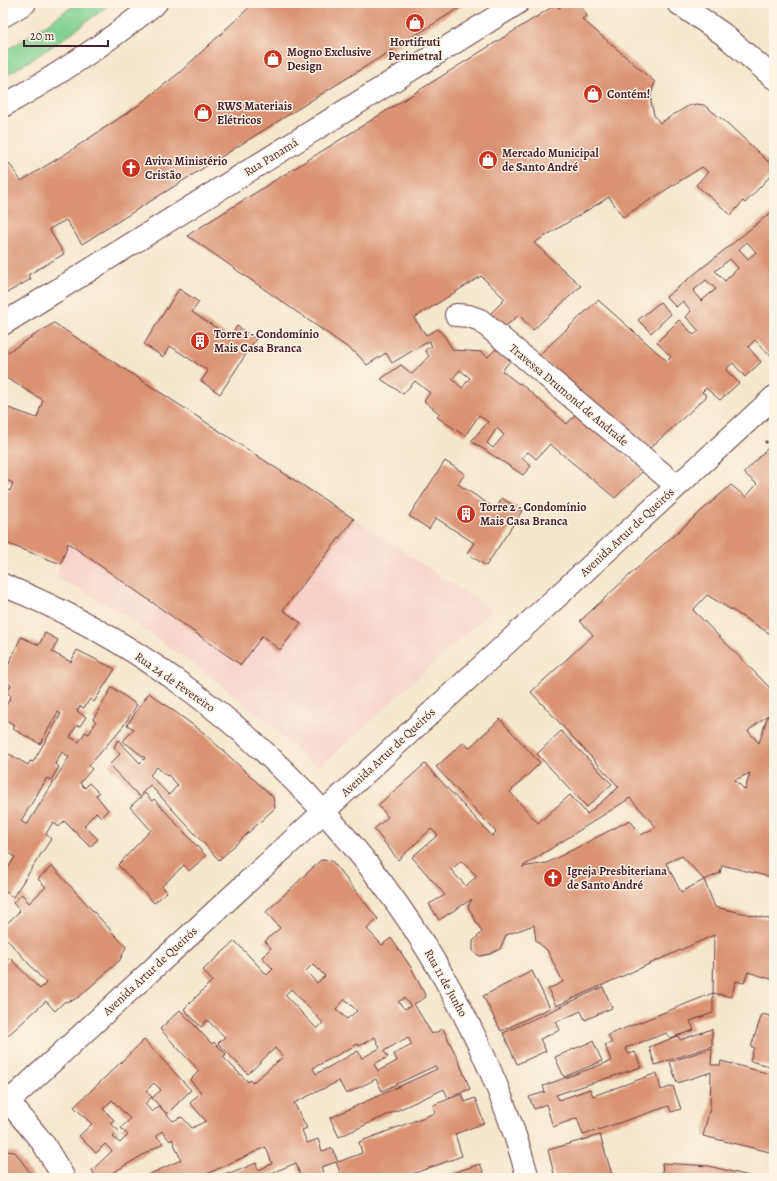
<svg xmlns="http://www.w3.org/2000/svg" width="777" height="1181" font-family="Alegreya,serif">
<rect width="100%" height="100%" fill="#fcf5e5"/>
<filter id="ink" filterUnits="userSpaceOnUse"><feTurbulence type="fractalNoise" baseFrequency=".025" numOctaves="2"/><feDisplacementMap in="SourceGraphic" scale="8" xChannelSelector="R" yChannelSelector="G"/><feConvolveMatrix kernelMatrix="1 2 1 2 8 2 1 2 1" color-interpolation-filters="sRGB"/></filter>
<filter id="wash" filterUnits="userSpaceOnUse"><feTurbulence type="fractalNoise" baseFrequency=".012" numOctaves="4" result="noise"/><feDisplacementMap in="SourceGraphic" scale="16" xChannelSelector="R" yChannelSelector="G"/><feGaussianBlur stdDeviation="0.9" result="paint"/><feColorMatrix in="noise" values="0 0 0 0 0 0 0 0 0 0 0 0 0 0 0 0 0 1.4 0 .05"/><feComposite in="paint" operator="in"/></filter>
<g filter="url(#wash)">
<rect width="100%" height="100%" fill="#f5e7cc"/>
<!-- built -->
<polygon fill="#f7d1c8" points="181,405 492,610 328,760 320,765 313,764 252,709 200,669 115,609 78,588 55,578 113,429 160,449"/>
<!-- green -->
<path fill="#7fd090" stroke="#64785e" d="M77,3H111C77,30 41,55 3,77V52L33,34Z"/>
<g id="blocks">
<!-- building -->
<g fill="#da9273" fill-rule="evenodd">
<polygon points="254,3 467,3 82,244 66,220 49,229 64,254 28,275 31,279 3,295 3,166 9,163 21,181 67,153 136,107 179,73"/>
<path d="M567,3H579L587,16L582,19L655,82L651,94V102L654,115L660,123L688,106L696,104L704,105L727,123L774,167V172L745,203L743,201L731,215L696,185L708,172L702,167L623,217L609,197L534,243L581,286L533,330L519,315L503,328L490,314L505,299L481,276L414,318L426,335L438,329L445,337L453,350L481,352L488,357L495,350H506L513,357L502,371L519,384L520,383L567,424L577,413L643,471L615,498L550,444L536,459L528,452L522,458L531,466L523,475L471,441L488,422L479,415L465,436L437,417L440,414L424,401L430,393L415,381L403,394L381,379L401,365L412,374L429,356L425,350L432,346L429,341L392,363L386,353L367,365L357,354L188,236L191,233L557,4L559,8ZM460,370L470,378L462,388L452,379ZM497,428L504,435L493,448L487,443Z"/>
<path d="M774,210V323L771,325L774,328V350L769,355L755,340L748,347L761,362L745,377L733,363L730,365L726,370L739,383L720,400L706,388L702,392L707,396L648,450L538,356L598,300L667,361L671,357L657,342L679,320L694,335L699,331L686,317L691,311L683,301L676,307L666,297ZM747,242L756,252L748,259L739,249ZM730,259L738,268L725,281L715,271ZM706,280L716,289L701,301L693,291Z"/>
<polygon points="179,289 199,302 192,312 230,337 237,326 256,339 220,394 201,381 208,371 170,346 163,357 144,344"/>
<polygon points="660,302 671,314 651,333 638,320"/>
<polygon points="54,323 354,519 283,610 301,623 280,650 262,636 241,665 68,543 61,564 3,542 3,488 10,491 13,483 3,479 3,406 37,418 43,400 3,376 3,355"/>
<path d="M768,448L774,453V636L707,595L693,610L774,692V878L722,865L720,873L704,880L682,856L666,863L681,892L704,880L715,907L774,920V980L748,972L744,983L736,981L731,997L713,993L714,935L556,1006L548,989L563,982L547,950L536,941L534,925L506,935L500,949L490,954L480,956L473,952V941L482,932L468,907L472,899L439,920L429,904L445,895L412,857L438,835L431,829L398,860L374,829L388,817L378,805L425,764L492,836L496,832L436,767L464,742L469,748L500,719L540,763L510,792L538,823L570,795L587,814L619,787L531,692L593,635L580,621L647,559L731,485L746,497L757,484L744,473ZM768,715L759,743L748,731ZM750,773L745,790L735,780ZM630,798L656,827L641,835L630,820L547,863L522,867ZM461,861L477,876L466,886L451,870Z"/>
<polygon points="445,461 465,474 458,484 496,509 502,498 522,511 486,566 467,553 474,543 436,518 429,529 409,516"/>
<path d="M45,633L58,640L52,652L71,662L77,650L115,669L94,702L90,699L84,708L80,706L77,711L86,717L80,726L77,725L70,737L79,742L85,732L89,734L96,722L93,719L112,687L137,705L124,725L89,766L92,769L80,783L85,788L89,783L99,793L96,795L108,810L101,817L96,812L84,826L98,839L90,847L64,821L59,827L53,822L46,834L51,839L13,897L3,890V876L15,857L3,849V765L9,754L28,765L30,761L33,762L61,714L58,712L40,744L13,729L15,725L3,719V712L11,696L7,692L11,685L3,679V677L21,637L39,645ZM62,752L69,757L27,825L21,821L47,778L51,780L59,767L55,764Z"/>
<path d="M149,693L204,733L273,797L275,808L219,860L150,785L139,796L109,765L120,754L114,747L118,740L140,763L145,758L123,741L134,729L127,725ZM157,767L167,776L168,775L178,785L169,795L150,775Z"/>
<polygon points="561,731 612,784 587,807 537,754"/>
<polygon points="145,793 152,801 154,799 206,856 189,871 184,865 162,886 167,892 154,903 118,865 151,830 130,807"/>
<path d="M321,860L332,861L378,919L367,929L382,945L391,938L412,969L426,997L414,1004L432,1034L443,1029L458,1059L470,1089L448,1098L444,1089L339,1137L330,1118L437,1069L435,1066L382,1091L376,1079L346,1094L339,1081L294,1103L307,1128L302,1130L307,1143L318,1139L322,1151L332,1148L338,1162L362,1153L359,1142L435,1113L433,1105L462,1094L465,1102L475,1098L484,1123L455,1134L462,1156L401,1178H335L341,1175L336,1162L321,1167L325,1178H301L296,1163L259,1178H215L229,1172L230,1174L256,1163L258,1170L272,1164L266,1147L198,1178H141L181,1160L172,1139L170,1141L162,1131L156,1136L163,1143L104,1178H96L92,1170L112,1151L105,1144L96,1153L79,1136L92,1124L74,1107L144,1040L191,1090L167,1114L152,1098L161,1090L154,1083L146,1091L152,1097L145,1104L152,1112L159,1106L173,1121L182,1117L192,1128L206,1121L190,1103L201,1092L190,1080L199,1071L160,1029L180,1010L212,1044L214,1042L226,1054L223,1057L248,1082L250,1080L252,1083L283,1057L275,1048L248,1074L218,1043L225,1037L207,1020L201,1027L184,1009L212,981L203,970L235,941L267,975L273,969L262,957L271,948L265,941L280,928L266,912ZM313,964L325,976L317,983L306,971ZM291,989L323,1023L317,1029L285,995ZM404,998L411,1006L405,1009L398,1002ZM345,999L357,1011L347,1019L336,1009ZM375,1037L380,1048L362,1058L358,1051L316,1074L313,1068L358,1044L359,1046ZM408,1037L412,1045L394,1054L397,1061L378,1071L374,1064L388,1057L384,1051ZM112,1100L130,1119L121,1128L128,1135L120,1143L113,1137L119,1131L110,1123L114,1120L103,1109Z"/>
<polygon points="52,866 126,947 120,960 79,997 73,1000 64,1002 55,1011 46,1001 3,1040 3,964 10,958 40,989 46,983 3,935 3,927 20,911 13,903 22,894 29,903 46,887 38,879"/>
<polygon points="532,971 550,1008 501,1031 483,996"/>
<polygon points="603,987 612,1008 585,1020 581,1011 556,1022 560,1030 540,1039 546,1051 517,1064 503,1033"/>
<polygon points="713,993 713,1013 690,1021 694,1030 670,1038 667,1033 625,1048 629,1054 635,1052 641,1067 556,1095 559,1100 590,1089 593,1096 657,1073 661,1090 673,1086 681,1109 671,1112 669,1106 583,1135 577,1118 553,1127 546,1104 534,1109 529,1097 545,1092 543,1086 611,1061 605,1045 612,1043 608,1035"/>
<polygon points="762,1014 774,1017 774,1067 750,1061 754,1047 751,1047"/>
<polygon points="712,1029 712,1046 655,1065 649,1047 678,1036 680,1040"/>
<polygon points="593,1041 602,1061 564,1077 555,1057"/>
<polygon points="712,1048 711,1065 720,1065 721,1061 774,1075 774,1153 703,1136 710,1108 711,1072 677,1083 670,1062"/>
<polygon points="600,1135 613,1178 555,1178 548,1150"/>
<polygon points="5,1151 15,1152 34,1178 8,1178 3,1170 3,1153"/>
<polygon points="662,1163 709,1166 757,1178 640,1178 663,1173"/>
<polygon points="480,1164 486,1178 437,1178"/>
</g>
</g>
</g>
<g filter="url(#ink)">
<use href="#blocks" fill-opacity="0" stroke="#643d43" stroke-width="1"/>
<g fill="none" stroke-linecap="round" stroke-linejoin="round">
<defs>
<g id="minor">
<polyline points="456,315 469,316 480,320 677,486"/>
<polyline points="3,324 518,3"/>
<path d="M3,585C253,685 456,918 528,1178"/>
<polyline points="3,1095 43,1143 64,1178"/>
</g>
<g id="major">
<polyline points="3,16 25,3"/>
<path d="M3,106C57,76 108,42 156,3"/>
<polyline points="3,1107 774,397"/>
</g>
<polyline id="highway" points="678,3 723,34 774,78"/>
</defs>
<!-- minor casing -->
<use href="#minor" stroke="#643d43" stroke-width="24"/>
<!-- major casing -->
<use href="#major" stroke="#643d43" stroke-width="24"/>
<!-- highway casing -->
<use href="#highway" stroke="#643d43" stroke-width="24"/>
<!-- path -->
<polyline stroke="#643d43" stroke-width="2.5" stroke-dasharray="3 3" stroke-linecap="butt" points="765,441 774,449"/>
<!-- minor -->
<use href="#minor" stroke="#fff" stroke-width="22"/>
<!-- major -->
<use href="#major" stroke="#fff" stroke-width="22"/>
<!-- highway -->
<use href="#highway" stroke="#fff" stroke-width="22"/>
</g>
</g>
<!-- icons -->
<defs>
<symbol id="shop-disc" viewBox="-11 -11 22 22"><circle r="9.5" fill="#c8321e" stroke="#fcf5e5"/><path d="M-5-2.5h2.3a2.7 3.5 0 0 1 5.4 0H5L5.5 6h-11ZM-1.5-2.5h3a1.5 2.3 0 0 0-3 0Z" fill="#fff"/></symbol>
<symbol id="church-disc" viewBox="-11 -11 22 22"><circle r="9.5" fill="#c8321e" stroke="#fcf5e5"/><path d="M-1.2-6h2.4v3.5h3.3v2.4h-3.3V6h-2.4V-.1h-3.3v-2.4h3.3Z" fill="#fff"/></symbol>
<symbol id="building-disc" viewBox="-11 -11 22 22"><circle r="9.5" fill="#c8321e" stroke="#fcf5e5"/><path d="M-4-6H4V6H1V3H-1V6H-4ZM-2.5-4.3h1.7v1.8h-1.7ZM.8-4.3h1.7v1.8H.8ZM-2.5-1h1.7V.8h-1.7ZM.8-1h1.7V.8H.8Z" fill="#fff"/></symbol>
</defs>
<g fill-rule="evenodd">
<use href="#shop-disc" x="404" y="12" width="22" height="22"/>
<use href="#shop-disc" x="262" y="48" width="22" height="22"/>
<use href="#shop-disc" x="582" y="83" width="22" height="22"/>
<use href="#shop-disc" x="192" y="102" width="22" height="22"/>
<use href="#shop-disc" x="477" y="149" width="22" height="22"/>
<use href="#church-disc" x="120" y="157" width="22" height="22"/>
<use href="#building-disc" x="189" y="330" width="22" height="22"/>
<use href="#building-disc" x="455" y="503" width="22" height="22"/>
<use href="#church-disc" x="542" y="867" width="22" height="22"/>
</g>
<g text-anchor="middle" stroke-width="3" stroke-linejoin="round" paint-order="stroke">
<!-- poi labels -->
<g font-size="12" font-weight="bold" fill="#4a1f2b" stroke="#fcf5e5" text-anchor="start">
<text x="415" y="46" text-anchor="middle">Hortifruti<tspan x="415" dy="14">Perimetral</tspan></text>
<text x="287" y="56">Mogno Exclusive<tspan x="287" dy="14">Design</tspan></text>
<text x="607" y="98">Contém!</text>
<text x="217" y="110">RWS Materiais<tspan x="217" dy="14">Elétricos</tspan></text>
<text x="502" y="157">Mercado Municipal<tspan x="502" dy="14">de Santo André</tspan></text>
<text x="145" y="165">Aviva Ministério<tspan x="145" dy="14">Cristão</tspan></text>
<text x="214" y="338">Torre 1 - Condomínio<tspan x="214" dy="14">Mais Casa Branca</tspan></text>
<text x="480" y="511">Torre 2 - Condomínio<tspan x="480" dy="14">Mais Casa Branca</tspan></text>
<text x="567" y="875">Igreja Presbiteriana<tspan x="567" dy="14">de Santo André</tspan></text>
</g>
<!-- street labels -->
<g font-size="12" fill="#4a1f2b" stroke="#fcf5e5">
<text transform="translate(271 157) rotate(-32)" y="4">Rua Panamá</text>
<text transform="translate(569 395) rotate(40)" y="4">Travessa Drumond de Andrade</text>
<text transform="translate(627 532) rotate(-43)" y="4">Avenida Artur de Queirós</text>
<text transform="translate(175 682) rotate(35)" y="4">Rua 24 de Fevereiro</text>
<text transform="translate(388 752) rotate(-43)" y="4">Avenida Artur de Queirós</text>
<text transform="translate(150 971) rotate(-43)" y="4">Avenida Artur de Queirós</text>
<text transform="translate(446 983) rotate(61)" y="4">Rua 11 de Junho</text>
</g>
</g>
<!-- margin -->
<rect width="777" height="1181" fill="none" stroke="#fcf5e5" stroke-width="16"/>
<!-- scale -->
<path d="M24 40v6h84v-6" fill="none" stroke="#4a1f2b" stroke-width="2"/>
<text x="30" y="40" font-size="12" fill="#4a1f2b" stroke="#fcf5e5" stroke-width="3" paint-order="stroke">20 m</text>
</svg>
